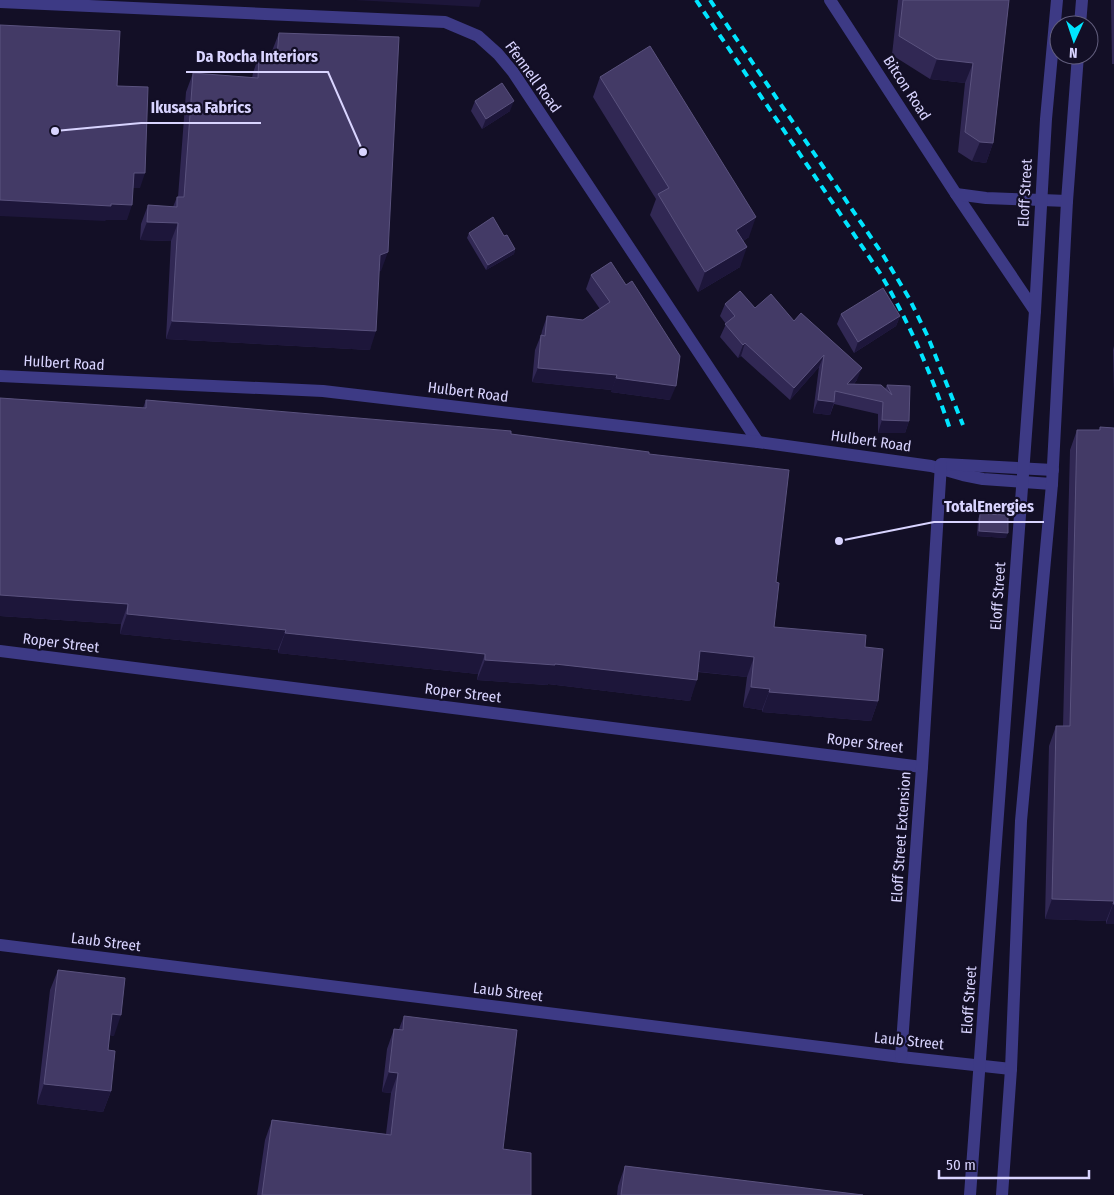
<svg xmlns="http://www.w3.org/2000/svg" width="1114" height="1195" font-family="'Fira Sans Condensed',sans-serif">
<rect width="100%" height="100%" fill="#130f26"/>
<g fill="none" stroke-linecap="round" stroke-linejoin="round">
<!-- minor -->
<g stroke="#3d3a85" stroke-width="12">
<polyline points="830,0 956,194 1035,311"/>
<polyline points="0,2 445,22 478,36 498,54 513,72 758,442"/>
<polyline points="1080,25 1082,0"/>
<polyline points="956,194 986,198 1067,201"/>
<polyline points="0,376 323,391 758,442 931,466 963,475 983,479 1052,484"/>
<polyline points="943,464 1053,470"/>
<polyline points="0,651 922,767"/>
<polyline points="0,945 901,1057 1011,1069"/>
<polyline points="901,1057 922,767 941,464"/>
<polyline points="970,1195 1035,311 1046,119 1057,0"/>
<polyline points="1002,1195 1011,1069 1021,821 1052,484 1067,201 1078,55"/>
</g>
<!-- rail -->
<g stroke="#00e5ff" stroke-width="4" stroke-dasharray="8 6" stroke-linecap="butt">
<path d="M696,0L880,273C910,324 931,373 950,429"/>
<polyline points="710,0 883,255 909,298 928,337 963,425"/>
</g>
</g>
<!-- wall -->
<g fill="#312854">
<polygon points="898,0 1009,0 993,143 986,163 972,161 958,152 965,83 930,79 892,55"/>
<polygon points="1111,0 1114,0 1114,64 1112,64"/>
<polygon points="279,33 381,271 379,271 370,350 166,339 171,241 140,240 141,224 148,205 173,207 177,197 178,197 186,92 193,73 252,78 253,73 259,55 272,56 272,51"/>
<polygon points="600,77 749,237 743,241 740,267 698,292 650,215 656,199 593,97"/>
<polygon points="475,101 510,111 482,129 471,111"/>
<polygon points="469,233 515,249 514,254 486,270 467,238"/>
<polygon points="611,262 670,400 611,392 612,390 532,382 535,350 541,335 541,336 542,331 547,316 583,320 600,309 586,289 591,275"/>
<polygon points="725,304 755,308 794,321 857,380 854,384 885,389 887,385 909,421 905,433 878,433 878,414 834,404 830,415 813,413 819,367 790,400 741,356 738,358 720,337 726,324 720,316"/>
<polygon points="841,314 900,316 896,326 854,353 837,324"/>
<polygon points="1114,346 1114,393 1113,350"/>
<polygon points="0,398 143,408 146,400 511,434 649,454 776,582 774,627 865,647 878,701 871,721 762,712 762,710 743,707 747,677 698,672 690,701 548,684 547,685 477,680 478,674 278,653 278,650 120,634 121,624 0,616"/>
<polygon points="1100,427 1114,428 1114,924 1106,924 1106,921 1045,919 1049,746 1056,726 1063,726 1070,450 1077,430 1099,430"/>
<polygon points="980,514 1006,538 977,536 978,519"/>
<polygon points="58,970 114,1036 110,1035 108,1050 111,1091 103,1112 37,1104 50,990"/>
<polygon points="404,1016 503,1149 531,1195 257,1195 265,1140 272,1120 386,1134 391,1093 382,1092 387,1049 394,1029 399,1029"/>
<polygon points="625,1166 863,1195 617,1195 618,1186"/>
</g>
<!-- shaded-wall -->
<g fill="#1d163a">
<polygon points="355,0 481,0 479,7"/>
<polygon points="937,59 973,63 965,83 930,79"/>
<polygon points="514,101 510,111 482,129 486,119"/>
<polygon points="980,142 993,143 986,163 972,161"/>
<polygon points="134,173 145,173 140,188 128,188"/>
<polygon points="0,200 111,204 132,205 127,220 106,220 105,221 0,216"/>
<polygon points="756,217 749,237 729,250 736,230"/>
<polygon points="147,222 178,223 171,241 140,240"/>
<polygon points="747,247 740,267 698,292 705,272"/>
<polygon points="515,249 514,254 486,270 488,265"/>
<polygon points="388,252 381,271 374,273 380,255"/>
<polygon points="900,316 896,326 854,353 858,342"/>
<polygon points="172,321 376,331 370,350 166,339"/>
<polygon points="745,343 741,356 738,358 743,345"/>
<polygon points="824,355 819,367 790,400 794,388"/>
<polygon points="538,368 617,375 612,390 532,382"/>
<polygon points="862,368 857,380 846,393 847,384"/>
<polygon points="616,378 676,386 670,400 611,392"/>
<polygon points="818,400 834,402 830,415 813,413"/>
<polygon points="882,420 909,421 905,433 878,433"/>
<polygon points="979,531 1008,533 1006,538 977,536"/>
<polygon points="0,595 128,604 121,624 0,616"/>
<polygon points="127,614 286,630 278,650 120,634"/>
<polygon points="285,633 485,654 478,674 278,653"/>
<polygon points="700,651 754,657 747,677 693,671"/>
<polygon points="485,660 555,664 697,680 690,701 548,684 547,685 477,680"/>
<polygon points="751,687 770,689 762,710 743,707"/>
<polygon points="769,692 878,701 871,721 762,712"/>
<polygon points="1052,899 1114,901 1106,921 1045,919"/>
<polygon points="1113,904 1114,904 1114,924 1106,924"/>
<polygon points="112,1014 121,1015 114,1036 105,1034"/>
<polygon points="389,1072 398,1073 391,1093 382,1092"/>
<polygon points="44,1084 111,1091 103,1112 37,1104"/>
</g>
<!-- building -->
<g fill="#433a66" stroke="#5a527e">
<polygon points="903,0 1009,0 993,143 980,142 965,132 973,63 937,59 899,36"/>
<polygon points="0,25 120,31 117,86 148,87 145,173 134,173 132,205 111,204 111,206 0,200"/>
<polygon points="279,33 399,37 388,252 380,255 376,331 172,321 178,223 147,222 148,205 177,207 177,197 184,197 193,73 258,78 259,55 277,56"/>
<polygon points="650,46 756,217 736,230 747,247 705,272 658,194 669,188 600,77"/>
<polygon points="502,83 514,101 486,119 475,101"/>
<polygon points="493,217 504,236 507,235 515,249 488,265 469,233"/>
<polygon points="611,262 626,285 632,281 680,356 676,386 616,378 617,375 538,368 541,335 545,336 547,316 583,320 610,302 591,275"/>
<polygon points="883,288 900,316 858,342 841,314"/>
<polygon points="740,291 755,308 771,294 794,321 801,313 862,368 847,384 881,385 892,395 887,385 910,386 909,421 882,420 883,402 835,391 834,402 818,400 824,355 794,388 745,343 743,345 725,324 735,316 725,304"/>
<polygon points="0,398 146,408 146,400 511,431 511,434 649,452 649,454 789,470 776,582 779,583 774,627 866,635 865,647 883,649 878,701 769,692 770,689 751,687 754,657 700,651 697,680 555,664 555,665 485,660 485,654 285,633 286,630 127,614 128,604 0,595"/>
<polygon points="1100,427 1114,428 1114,904 1113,904 1114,901 1052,899 1056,726 1070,726 1077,430 1100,430"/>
<polygon points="980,514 1008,515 1008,533 979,531"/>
<polygon points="58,970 125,978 121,1015 112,1014 108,1050 115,1051 111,1091 44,1084"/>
<polygon points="404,1016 517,1030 503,1149 531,1153 531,1195 262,1195 272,1120 391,1135 398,1073 389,1072 394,1029 403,1030"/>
<polygon points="625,1166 863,1195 621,1195"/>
</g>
<g text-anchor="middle" stroke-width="4.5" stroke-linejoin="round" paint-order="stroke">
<!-- street labels -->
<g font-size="15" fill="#d9d4ff" stroke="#130f26">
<text transform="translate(533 77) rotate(54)" y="5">Ffennell Road</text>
<text transform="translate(907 88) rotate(57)" y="5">Bitcon Road</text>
<text transform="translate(1025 193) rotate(-87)" y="5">Eloff Street</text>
<text transform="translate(64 363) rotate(3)" y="5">Hulbert Road</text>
<text transform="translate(468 392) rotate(7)" y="5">Hulbert Road</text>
<text transform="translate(871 441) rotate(8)" y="5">Hulbert Road</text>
<text transform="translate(998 596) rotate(-86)" y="5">Eloff Street</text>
<text transform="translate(61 643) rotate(7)" y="5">Roper Street</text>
<text transform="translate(463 693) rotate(7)" y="5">Roper Street</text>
<text transform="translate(865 743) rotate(7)" y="5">Roper Street</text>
<text transform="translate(901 837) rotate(-86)" y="5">Eloff Street Extension</text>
<text transform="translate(106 942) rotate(7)" y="5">Laub Street</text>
<text transform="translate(508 992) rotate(7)" y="5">Laub Street</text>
<text transform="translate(969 1000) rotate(-86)" y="5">Eloff Street</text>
<text transform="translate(909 1041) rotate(6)" y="5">Laub Street</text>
</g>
</g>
<!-- callouts -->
<path fill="none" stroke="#d9d4ff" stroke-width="2" d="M363 152L328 72H186M55 131L141 123H261M839 541L934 522H1044"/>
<g fill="#d9d4ff" stroke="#130f26" stroke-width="2">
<circle cx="363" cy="152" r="5"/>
<circle cx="55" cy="131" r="5"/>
<circle cx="839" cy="541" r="5"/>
</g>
<g font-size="16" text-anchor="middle" font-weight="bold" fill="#d9d4ff" stroke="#130f26" stroke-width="4.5" stroke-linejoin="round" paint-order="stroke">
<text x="257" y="62">Da Rocha Interiors</text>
<text x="201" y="113">Ikusasa Fabrics</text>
<text x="989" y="512">TotalEnergies</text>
</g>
<!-- north arrow -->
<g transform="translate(1074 40) rotate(183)"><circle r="24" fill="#130f26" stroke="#625e7d"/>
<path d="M0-4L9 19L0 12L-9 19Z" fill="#00e5ff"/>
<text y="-8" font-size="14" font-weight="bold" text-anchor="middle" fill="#d9d4ff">N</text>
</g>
<!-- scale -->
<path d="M939 1170v8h150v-8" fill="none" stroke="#d9d4ff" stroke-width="2.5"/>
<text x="946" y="1170" font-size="15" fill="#d9d4ff" stroke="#130f26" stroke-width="4" paint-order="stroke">50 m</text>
</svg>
